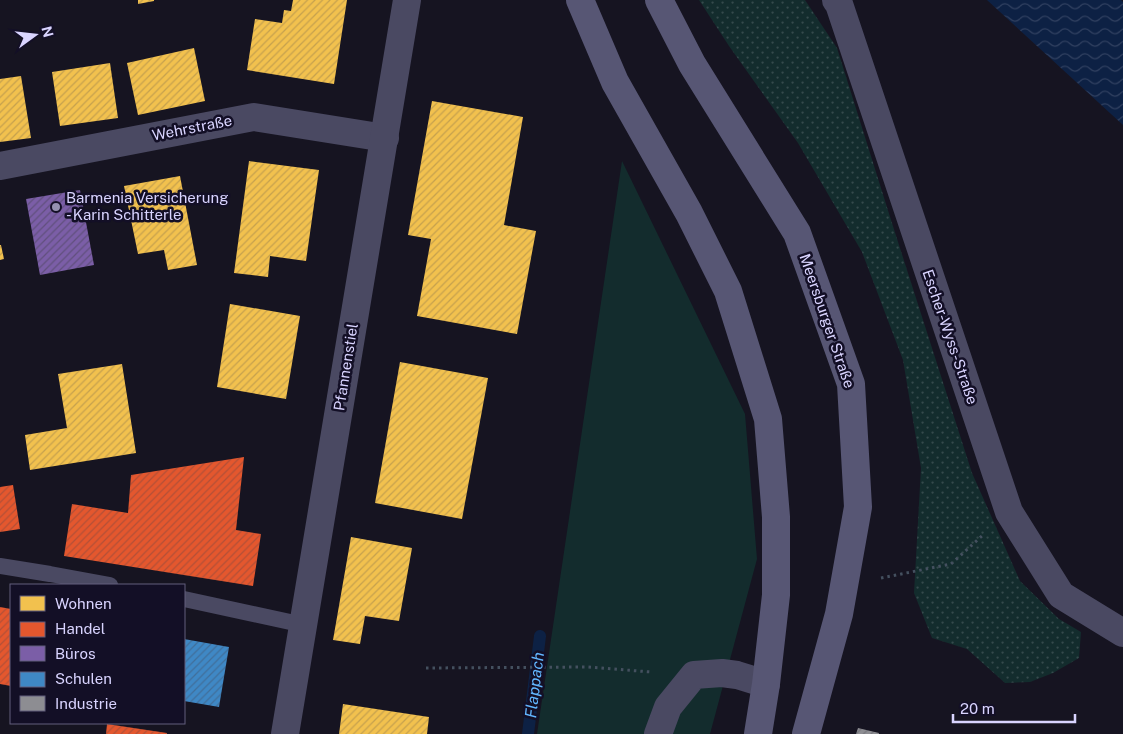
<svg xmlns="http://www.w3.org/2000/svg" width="1123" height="734" font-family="'Public Sans',sans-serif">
<defs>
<pattern id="grass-dots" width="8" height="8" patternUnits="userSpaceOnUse" patternTransform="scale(1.25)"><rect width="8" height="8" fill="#132c2d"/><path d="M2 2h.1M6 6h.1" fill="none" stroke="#354a4c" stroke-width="1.8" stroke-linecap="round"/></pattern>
<pattern id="water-waves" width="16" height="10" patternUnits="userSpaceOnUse" patternTransform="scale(1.25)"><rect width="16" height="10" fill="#0d2144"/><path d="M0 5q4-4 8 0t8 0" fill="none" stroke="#304060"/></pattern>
<pattern id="homes-hatch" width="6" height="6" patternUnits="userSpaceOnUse" patternTransform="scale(1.25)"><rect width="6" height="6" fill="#f2c14e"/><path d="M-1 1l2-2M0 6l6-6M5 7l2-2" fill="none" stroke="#c6a14e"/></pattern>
<pattern id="shops-hatch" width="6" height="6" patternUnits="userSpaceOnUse" patternTransform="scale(1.25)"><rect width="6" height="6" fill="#e4572e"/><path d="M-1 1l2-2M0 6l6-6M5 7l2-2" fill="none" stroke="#b35037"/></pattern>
<pattern id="offices-hatch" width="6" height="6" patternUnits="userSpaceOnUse" patternTransform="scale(1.25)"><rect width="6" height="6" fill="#7b5ea7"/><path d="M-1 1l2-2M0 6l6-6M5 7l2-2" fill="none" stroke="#61507e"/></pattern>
<pattern id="schools-hatch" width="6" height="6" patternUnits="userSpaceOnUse" patternTransform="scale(1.25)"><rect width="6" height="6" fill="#3f88c5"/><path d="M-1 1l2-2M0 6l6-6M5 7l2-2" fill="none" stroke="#406f9b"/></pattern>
<pattern id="industry-hatch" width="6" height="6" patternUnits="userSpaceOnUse" patternTransform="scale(1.25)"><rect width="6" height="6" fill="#8d8d92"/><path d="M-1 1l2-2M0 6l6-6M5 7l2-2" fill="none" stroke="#76767d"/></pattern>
</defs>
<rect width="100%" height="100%" fill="#161421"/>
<!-- grass -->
<polygon fill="url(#grass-dots)" points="699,0 805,0 837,48 891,220 972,473 1020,581 1059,619 1081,632 1079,658 1053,673 1030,682 1005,683 967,649 932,638 914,593 921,468 903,360 862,252 798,143 729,46"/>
<!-- park -->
<polygon fill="#132c2d" points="622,161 745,414 757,559 710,734 537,734"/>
<!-- water -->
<polygon fill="url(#water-waves)" points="987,0 1121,0 1123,2 1123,125"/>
<!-- homes -->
<g fill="url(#homes-hatch)">
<polygon points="138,0 154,0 154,1 138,4"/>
<polygon points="293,0 347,0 334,84 247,70 255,19 282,23 284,10 291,11"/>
<polygon points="194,48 205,101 138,115 127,63"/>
<polygon points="110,63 118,118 60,126 52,72"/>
<polygon points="21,76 31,138 0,142 0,79"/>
<polygon points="432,101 523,117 504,225 536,231 517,334 417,316 431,239 408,235"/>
<polygon points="249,161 319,170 306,261 270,256 268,277 234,273"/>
<polygon points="180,176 197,265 168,270 164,250 138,254 124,186"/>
<polygon points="0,245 1,245 4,259 0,260"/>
<polygon points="230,304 300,316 286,399 217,387"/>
<polygon points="400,362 488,378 462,519 375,503"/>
<polygon points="122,364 136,453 30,470 25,435 67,428 58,374"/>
<polygon points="351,537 412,548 399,621 365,616 360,644 333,640"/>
<polygon points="343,704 429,717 427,734 339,734"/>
</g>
<!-- shops -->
<g fill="url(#shops-hatch)">
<polygon points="244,457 236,530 261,534 253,586 64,556 72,504 128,513 131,475"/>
<polygon points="13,485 20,529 0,532 0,487"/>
<polygon points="0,607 11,609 11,686 0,684"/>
<polygon points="107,724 167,733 167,734 106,734"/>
</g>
<!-- offices -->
<polygon fill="url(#offices-hatch)" points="80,190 94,265 40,275 26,199"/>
<!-- schools -->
<polygon fill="url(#schools-hatch)" points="184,639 229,647 219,707 184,701"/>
<!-- industry -->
<polygon fill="url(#industry-hatch)" points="858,728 879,733 879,734 856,734"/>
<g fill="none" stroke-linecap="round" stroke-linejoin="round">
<!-- stream -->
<polyline stroke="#0d2144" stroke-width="12" points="528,734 540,636"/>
<!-- path -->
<g stroke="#44505f" stroke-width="3" stroke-dasharray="2.5 4" stroke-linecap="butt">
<polyline points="881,578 951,564 983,535"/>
<polyline points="426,668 588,667 651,672"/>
</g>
<!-- lane -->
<g stroke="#4a4962" stroke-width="16">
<polyline points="0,566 50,574 110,585"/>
<polyline points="184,599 304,625"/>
</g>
<!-- street -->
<g stroke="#4a4962" stroke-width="28">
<polyline points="836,0 839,4 1009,512 1061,595 1123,633"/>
<polyline points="0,166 254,117 385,138"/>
<polyline points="285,734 407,0"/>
<polyline points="658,734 668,707 694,675 722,673 737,675 766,684"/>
</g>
<!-- secondary -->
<g stroke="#575674" stroke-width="28">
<polyline points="580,0 615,82 689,213 728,291 768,419 776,517 776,595 766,684 758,734"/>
<polyline points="659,0 692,64 797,233 851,384 858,507 839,614 806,734"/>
</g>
</g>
<!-- markers -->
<circle fill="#9591b1" stroke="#130f26" stroke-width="2" cx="56" cy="207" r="5"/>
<g text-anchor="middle" stroke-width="5" stroke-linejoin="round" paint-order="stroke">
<!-- street labels -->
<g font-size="15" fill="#d9d4ff" stroke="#130f26">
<text transform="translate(192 128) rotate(-11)" y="5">Wehrstraße</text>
<text transform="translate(827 321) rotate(71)" y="5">Meersburger Straße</text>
<text transform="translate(950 337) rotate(71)" y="5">Escher-Wyss-Straße</text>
<text transform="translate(346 367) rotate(-81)" y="5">Pfannenstiel</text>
</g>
<!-- poi labels -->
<g font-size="15" fill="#d9d4ff" stroke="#130f26" text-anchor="start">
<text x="66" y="203">Barmenia Versicherung<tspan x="66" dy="17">- Karin Schitterle</tspan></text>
</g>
<!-- water labels -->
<g font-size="16" font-style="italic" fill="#62b6ff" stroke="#130f26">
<text transform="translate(534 685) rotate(-83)" y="6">Flappach</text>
</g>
</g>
<!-- legend -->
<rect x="10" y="584" width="175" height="140" fill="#130f26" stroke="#625e7d"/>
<rect x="20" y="596" width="25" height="15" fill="#f2c14e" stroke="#625e7d"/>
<text x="55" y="609" font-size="15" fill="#d9d4ff">Wohnen</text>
<rect x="20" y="622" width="25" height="15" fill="#e4572e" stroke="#625e7d"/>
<text x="55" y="634" font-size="15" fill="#d9d4ff">Handel</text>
<rect x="20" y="646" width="25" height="15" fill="#7b5ea7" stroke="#625e7d"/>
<text x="55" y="659" font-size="15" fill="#d9d4ff">Büros</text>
<rect x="20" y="672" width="25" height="15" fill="#3f88c5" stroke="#625e7d"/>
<text x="55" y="684" font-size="15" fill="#d9d4ff">Schulen</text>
<rect x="20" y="696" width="25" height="15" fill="#8d8d92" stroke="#625e7d"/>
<text x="55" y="709" font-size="15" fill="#d9d4ff">Industrie</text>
<!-- north arrow -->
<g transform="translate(35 35) rotate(75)" stroke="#130f26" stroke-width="4" paint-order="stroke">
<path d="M0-4L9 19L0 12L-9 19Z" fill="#d9d4ff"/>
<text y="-8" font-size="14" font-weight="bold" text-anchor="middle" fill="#d9d4ff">N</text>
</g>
<!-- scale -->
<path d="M953 714v8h122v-8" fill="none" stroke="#d9d4ff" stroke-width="2.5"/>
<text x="960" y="714" font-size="15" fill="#d9d4ff" stroke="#130f26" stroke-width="4" paint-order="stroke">20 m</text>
</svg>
